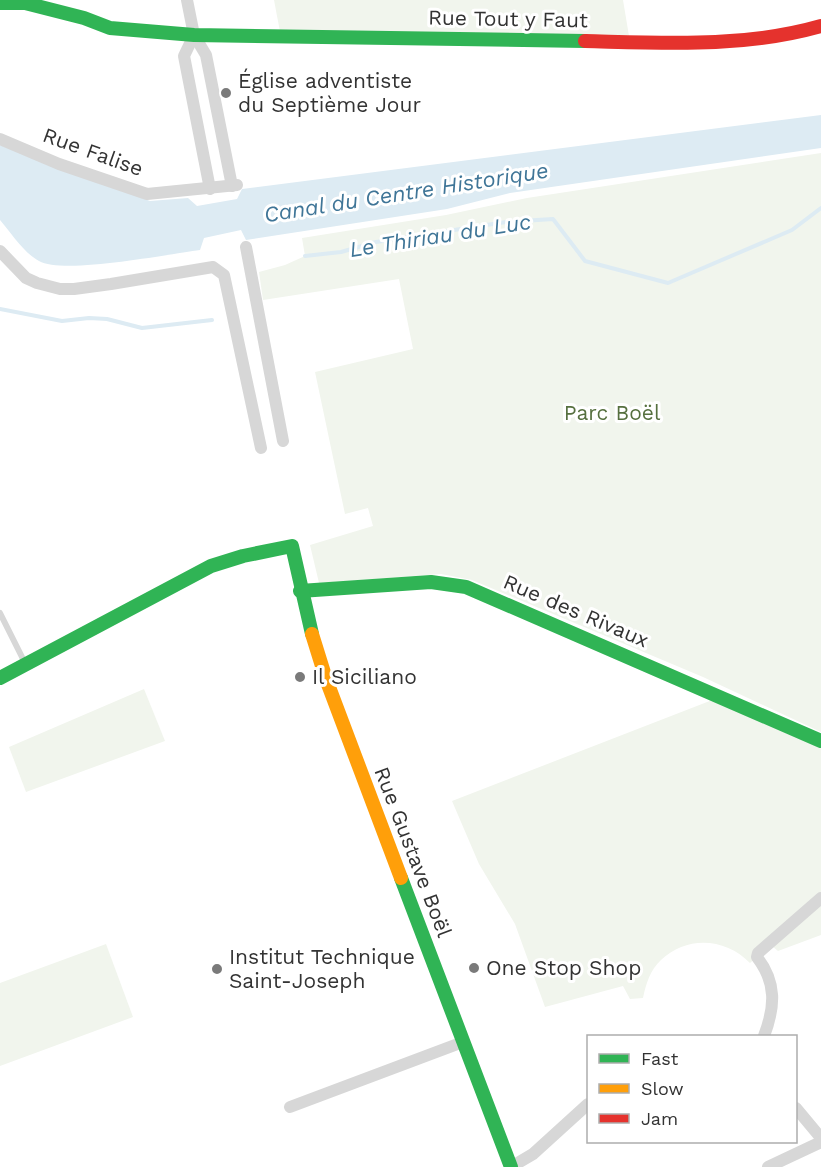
<svg xmlns="http://www.w3.org/2000/svg" width="821" height="1167" font-family="'Work Sans',sans-serif">
<rect width="100%" height="100%" fill="#fff"/>
<!-- green -->
<g fill="#f1f5ed">
<polygon points="274,0 623,0 630,42 281,37"/>
<polygon points="821,153 821,732 703,677 472,580 441,574 319,583 310,545 373,526 368,508 345,514 315,372 413,349 399,279 263,300 259,272 285,265 305,256 302,238 446,215 527,198"/>
<polygon points="144,689 165,741 26,792 9,747"/>
<path d="M720,697L821,744V898L750,963C726,938 687,935 661,960C650,970 646,984 643,998L630,999L623,986L545,1007L515,924L479,864L452,801Z"/>
<polygon points="821,900 821,935 778,951 771,945"/>
<polygon points="106,944 133,1017 0,1066 0,983"/>
</g>
<!-- water -->
<path fill="#ddebf3" d="M821,115V148L510,193L447,209L246,240L241,230L204,238L200,250C168,254 64,275 39,261C24,253 11,233 0,220V145L150,201L188,198L197,206L237,199L242,189Z"/>
<g fill="none" stroke-linecap="round" stroke-linejoin="round">
<!-- stream -->
<g stroke="#ddebf3" stroke-width="4">
<polyline points="305,256 341,252 376,242 506,222 553,219 585,261 668,283 792,230 821,208"/>
<polyline points="0,309 62,321 89,318 107,319 142,328 212,320"/>
</g>
<!-- lane -->
<polyline stroke="#d7d7d7" stroke-width="6" points="0,613 24,661"/>
<!-- street -->
<g stroke="#d7d7d7" stroke-width="12">
<polyline points="187,0 194,35 206,55 232,186"/>
<polyline points="194,35 184,56 210,189"/>
<polyline points="0,139 59,164 147,194 237,185"/>
<polyline points="246,247 283,441"/>
<polyline points="0,251 26,278 37,283 60,289 74,289 111,284 213,267 224,275 261,448"/>
<path d="M764,1036C775,1007 777,983 757,957L758,953L821,898"/>
<polyline points="290,1107 463,1042"/>
<polyline points="796,1108 821,1138"/>
<polyline points="511,1167 533,1154 588,1104"/>
<polyline points="768,1167 821,1142"/>
</g>
<!-- fast -->
<g stroke="#30b455" stroke-width="14">
<polyline points="0,3 25,3 84,18 110,28 194,35 585,41"/>
<polyline points="300,591 431,582 466,587 821,741"/>
<polyline points="0,678 211,566 243,556 292,546 312,634"/>
<polyline points="401,878 511,1167"/>
</g>
<!-- slow -->
<polyline stroke="#ff9f0a" stroke-width="14" points="312,634 326,679 401,878"/>
<!-- jam -->
<path stroke="#e5322d" stroke-width="14" d="M585,41C664,43 744,48 821,26"/>
</g>
<!-- markers -->
<g fill="#7a7a7a" stroke="#fff" stroke-width="2">
<circle cx="226" cy="93" r="6"/>
<circle cx="300" cy="677" r="6"/>
<circle cx="474" cy="968" r="6"/>
<circle cx="217" cy="969" r="6"/>
</g>
<g text-anchor="middle" stroke-width="6" stroke-linejoin="round" paint-order="stroke">
<!-- street labels -->
<g font-size="21" fill="#333" stroke="#fff">
<text transform="translate(508 19) rotate(1)" y="7">Rue Tout y Faut</text>
<text transform="translate(93 152) rotate(20)" y="7">Rue Falise</text>
<text transform="translate(576 611) rotate(23)" y="7">Rue des Rivaux</text>
<text transform="translate(413 852) rotate(69)" y="7">Rue Gustave Boël</text>
</g>
<!-- poi labels -->
<g font-size="21" fill="#333" stroke="#fff" text-anchor="start">
<text x="238" y="88">Église adventiste<tspan x="238" dy="24">du Septième Jour</tspan></text>
<text x="312" y="684">Il Siciliano</text>
<text x="229" y="964">Institut Technique<tspan x="229" dy="24">Saint-Joseph</tspan></text>
<text x="486" y="975">One Stop Shop</text>
</g>
<!-- park labels -->
<g font-size="21" fill="#56703f" stroke="#fff">
<text x="612" y="420">Parc Boël</text>
</g>
<!-- water labels -->
<g font-size="22" font-style="italic" fill="#3f7597" stroke="#fff">
<text transform="translate(406 192) rotate(-9)" y="8">Canal du Centre Historique</text>
<text transform="translate(440 235) rotate(-9)" y="8">Le Thiriau du Luc</text>
</g>
</g>
<!-- legend -->
<rect x="587" y="1035" width="210" height="108" fill="#ffffff" stroke="#adadad" stroke-width="1.5"/>
<rect x="599" y="1054" width="30" height="9" fill="#30b455" stroke="#adadad" stroke-width="1.5"/>
<text x="641" y="1065" font-size="18" fill="#333333">Fast</text>
<rect x="599" y="1084" width="30" height="9" fill="#ff9f0a" stroke="#adadad" stroke-width="1.5"/>
<text x="641" y="1095" font-size="18" fill="#333333">Slow</text>
<rect x="599" y="1114" width="30" height="9" fill="#e5322d" stroke="#adadad" stroke-width="1.5"/>
<text x="641" y="1125" font-size="18" fill="#333333">Jam</text>
</svg>
